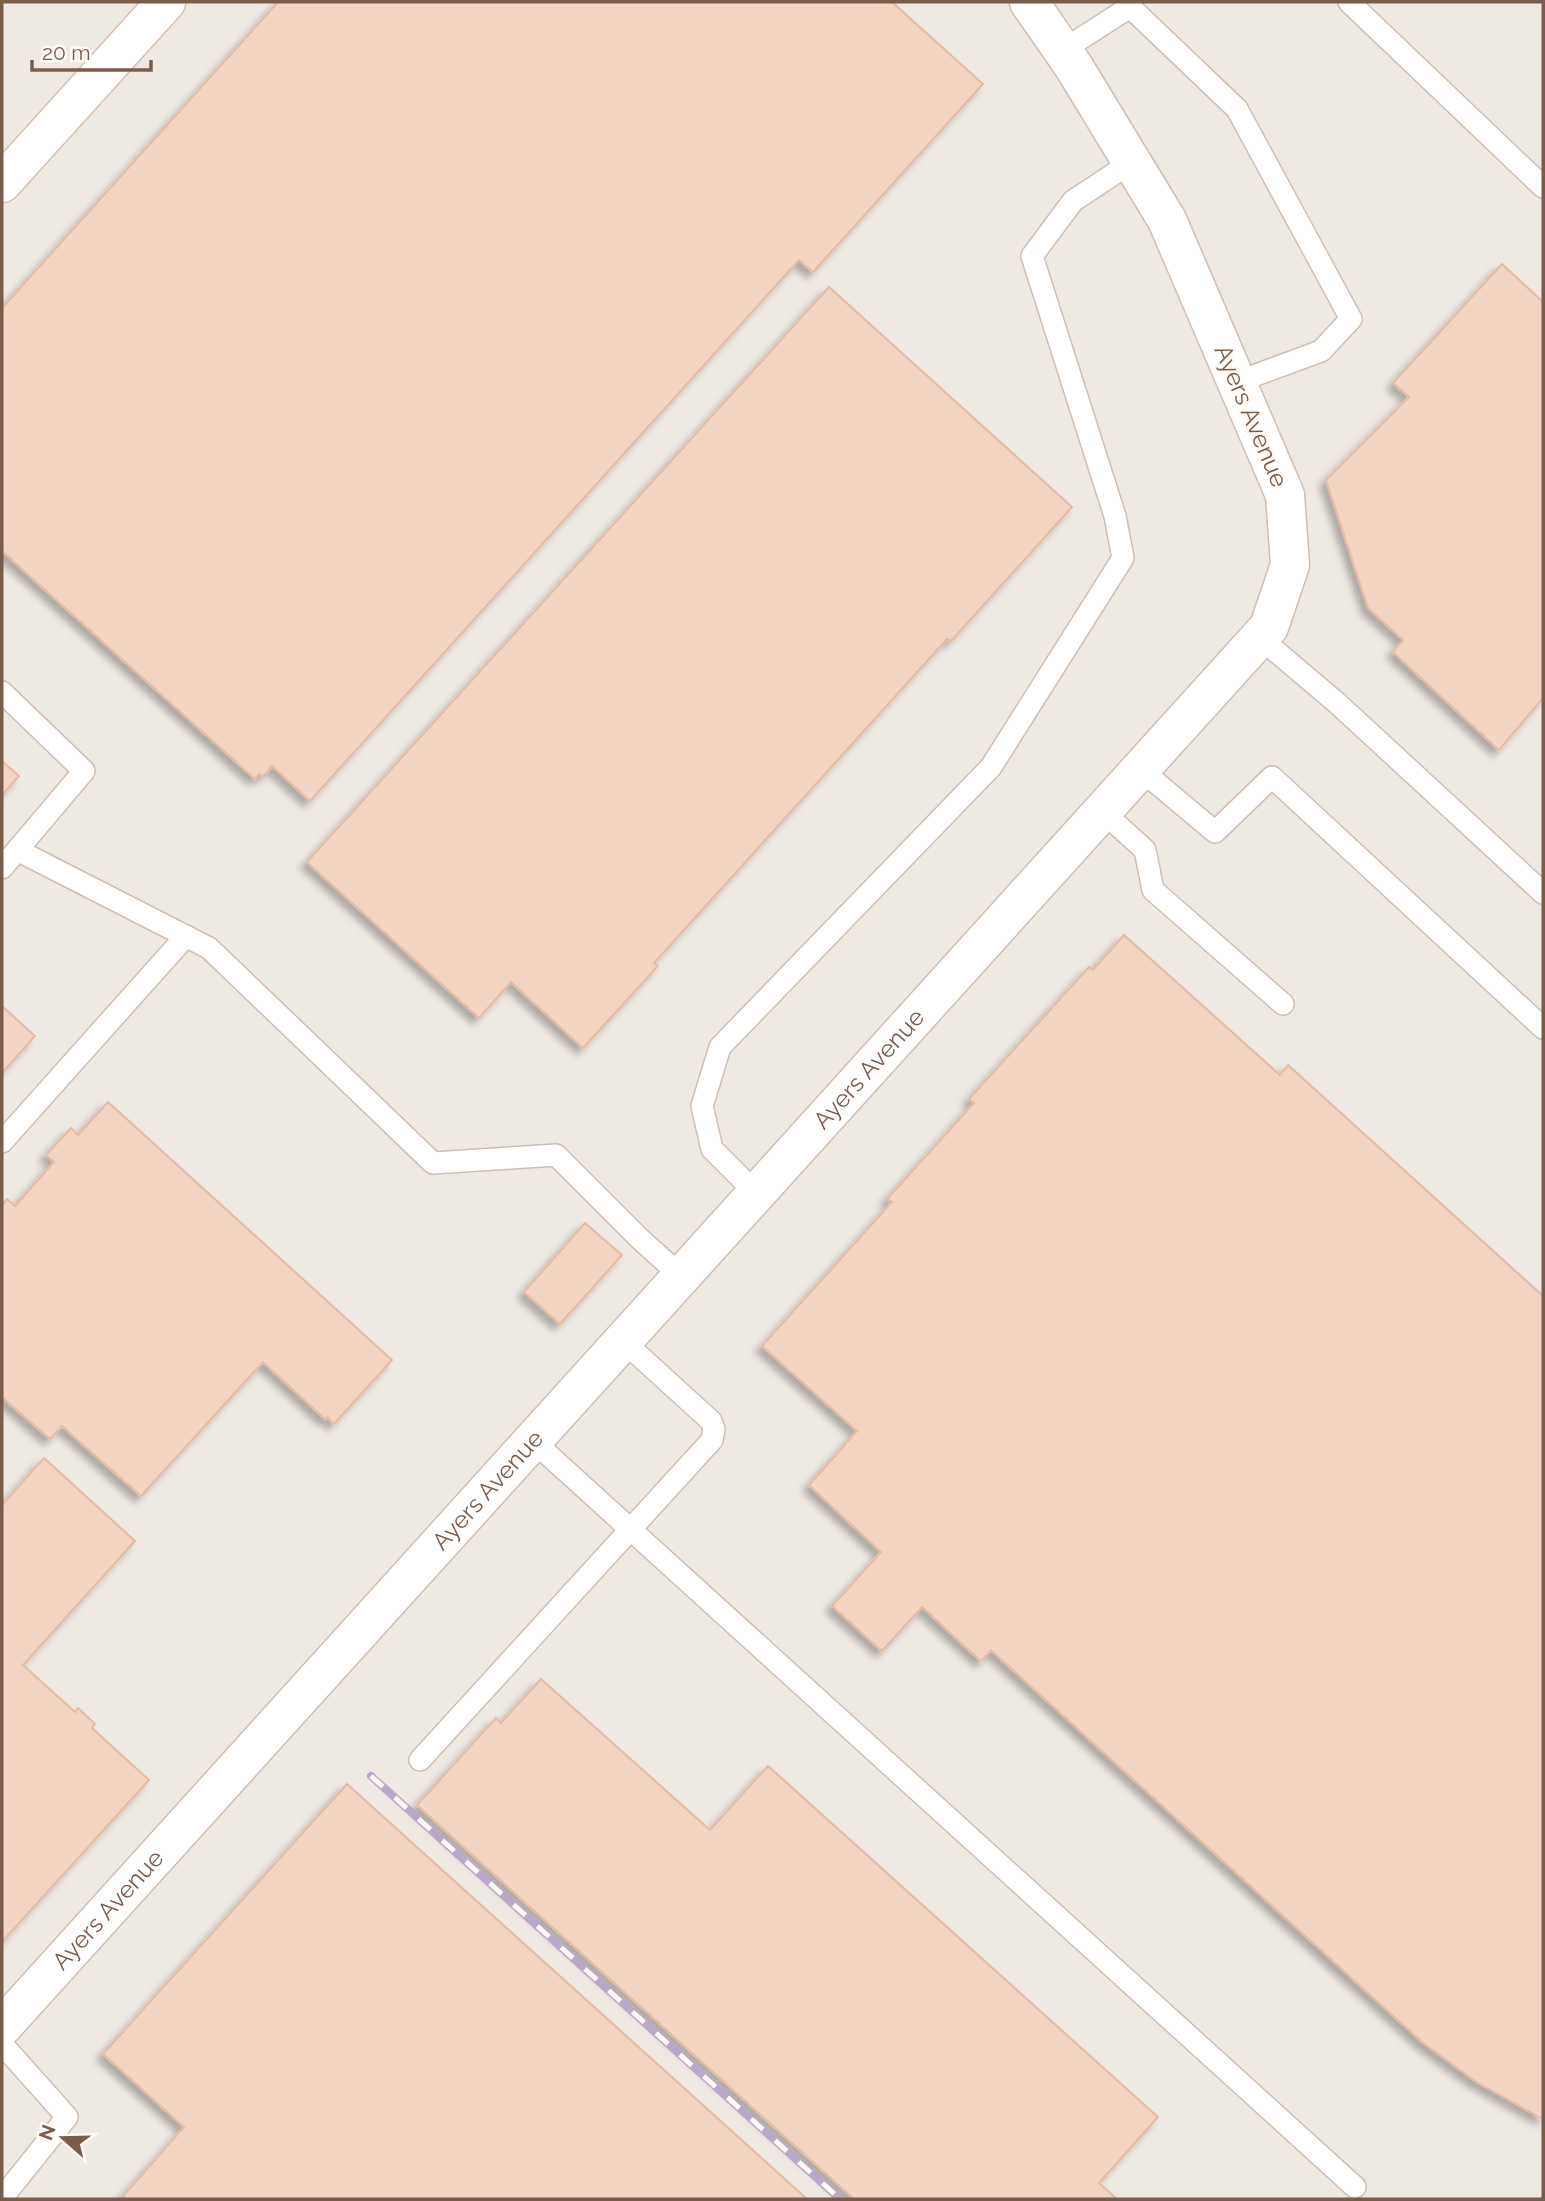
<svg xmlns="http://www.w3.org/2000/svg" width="1545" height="2201" font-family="Raleway,sans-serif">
<defs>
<filter id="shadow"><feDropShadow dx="-6" dy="6" stdDeviation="3.5" flood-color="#0004"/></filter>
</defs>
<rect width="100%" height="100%" fill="#fdf6ec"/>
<!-- industrial -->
<rect fill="#efe9e4" x="2" y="2" width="1541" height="2197"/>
<!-- building -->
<g fill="#f3d5c3" stroke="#e6bba3" stroke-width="2" filter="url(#shadow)">
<polygon points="278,2 892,2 983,84 813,272 799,260 310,801 272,766 263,777 259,774 255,779 2,551 2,308"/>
<polygon points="1502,264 1543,302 1543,698 1499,750 1393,652 1403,640 1368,608 1326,480 1409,397 1393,383"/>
<polygon points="829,287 1072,507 951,641 947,639 654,963 658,966 583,1048 511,982 479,1018 307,862"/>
<polygon points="2,761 19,776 2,795"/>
<polygon points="1124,935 1280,1075 1288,1065 1543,1296 1543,2119 1475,2081 1422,2042 991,1650 981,1661 922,1607 882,1651 832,1606 881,1552 809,1485 857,1431 762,1346 892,1202 887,1199 974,1103 969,1099 1089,967 1093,970"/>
<polygon points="2,1006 35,1036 2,1073"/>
<polygon points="108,1102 392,1360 334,1424 327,1417 325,1419 263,1362 141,1496 62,1426 50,1439 2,1397 2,1205 7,1199 15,1206 54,1162 46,1155 71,1128 78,1135"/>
<polygon points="585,1223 622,1255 560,1324 524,1292"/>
<polygon points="44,1458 135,1541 23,1665 75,1712 78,1708 95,1724 92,1728 149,1780 2,1942 2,1505"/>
<polygon points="541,1679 710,1830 768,1766 1158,2117 1099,2183 1117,2199 854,2199 417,1805 496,1718 501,1723"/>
<polygon points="347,1784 807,2199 127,2199 123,2196 184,2127 103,2054"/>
</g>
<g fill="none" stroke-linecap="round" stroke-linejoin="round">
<defs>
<g id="service">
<polyline points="1349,2 1543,187"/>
<polyline points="1063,50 1130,7 1237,109 1351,319 1321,351 1237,382"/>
<polyline points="1259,637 1337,703 1543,893"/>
<polyline points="2,692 84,771 2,868"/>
<polyline points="1140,769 1215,832 1272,777 1543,1028"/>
<polyline points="1102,811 1145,850 1153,890 1283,1004"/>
<polyline points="17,850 209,948 433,1163 556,1155 639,1238 681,1276"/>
<polyline points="2,1142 186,936"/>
<polyline points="756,1193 712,1149 702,1106 720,1047 991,767 1123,558 1115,516 1032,256 1073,201 1132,162"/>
<polyline points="532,1440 1355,2187"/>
<polyline points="420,1760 712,1440 714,1429 711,1421 622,1340"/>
<polyline points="2,2044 67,2117 2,2198"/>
</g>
<g id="minor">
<path id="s1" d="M2,2027L1269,627L1290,565L1285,495L1167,220L1074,67L1029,2"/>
</g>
<polyline id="secondary" points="2,183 166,2"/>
</defs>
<!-- service casing -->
<use href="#service" stroke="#d1beb0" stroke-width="24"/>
<!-- minor casing -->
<use href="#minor" stroke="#d1beb0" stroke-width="41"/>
<!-- secondary casing -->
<use href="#secondary" stroke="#d6c0b0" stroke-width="41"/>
<!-- service -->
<use href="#service" stroke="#fff" stroke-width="21"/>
<!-- minor -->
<use href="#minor" stroke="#fff" stroke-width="38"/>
<!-- secondary -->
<use href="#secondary" stroke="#fff" stroke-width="38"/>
<defs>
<polyline id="rail" points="371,1776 840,2199"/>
</defs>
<!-- rail casing -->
<use href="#rail" stroke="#b9a8c9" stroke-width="8"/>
<!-- rail -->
<use href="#rail" stroke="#fffaf3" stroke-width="5" stroke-dasharray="16" stroke-linecap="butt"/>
</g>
<g text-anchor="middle" stroke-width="5" stroke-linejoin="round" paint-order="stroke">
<!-- street labels -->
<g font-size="24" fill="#7a5c4d" stroke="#fffaf3">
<text transform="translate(1251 416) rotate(67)" y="8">Ayers Avenue</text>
<text dy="8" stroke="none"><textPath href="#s1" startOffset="1292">Ayers Avenue</textPath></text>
<text dy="8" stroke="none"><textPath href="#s1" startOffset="724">Ayers Avenue</textPath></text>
<text dy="8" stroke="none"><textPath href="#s1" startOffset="158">Ayers Avenue</textPath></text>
</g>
</g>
<!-- border -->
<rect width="1545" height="2201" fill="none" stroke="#7a5c4d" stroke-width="7"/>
<!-- north arrow -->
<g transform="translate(63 2138) rotate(290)" stroke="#fffaf3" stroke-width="5" paint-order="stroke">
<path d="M0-5L12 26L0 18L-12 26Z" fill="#7a5c4d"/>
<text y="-10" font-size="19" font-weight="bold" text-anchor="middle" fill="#7a5c4d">N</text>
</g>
<!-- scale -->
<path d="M32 60v10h119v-10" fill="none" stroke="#7a5c4d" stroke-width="3.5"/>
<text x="42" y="60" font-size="21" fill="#7a5c4d" stroke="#fffaf3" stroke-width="5" paint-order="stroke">20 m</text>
</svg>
